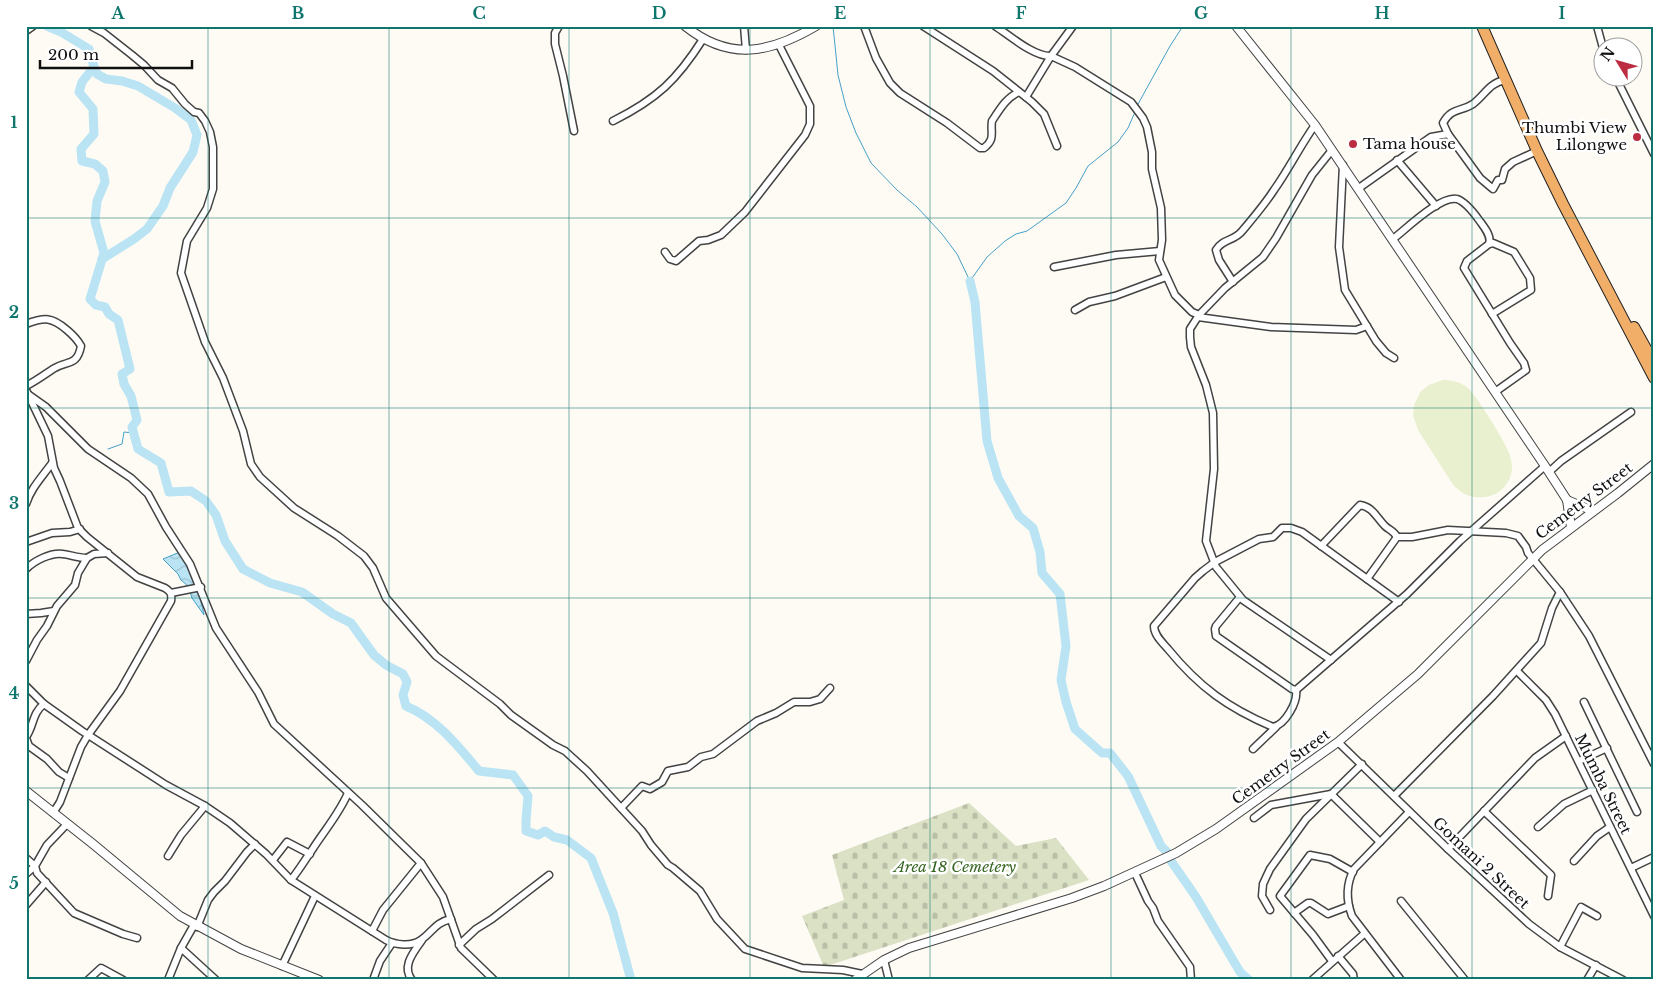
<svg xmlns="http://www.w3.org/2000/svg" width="1680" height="1006" font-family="'Libre Baskerville',serif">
<defs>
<pattern id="cemetery-stones" width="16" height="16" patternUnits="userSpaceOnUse" patternTransform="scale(1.25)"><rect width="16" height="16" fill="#dae1c4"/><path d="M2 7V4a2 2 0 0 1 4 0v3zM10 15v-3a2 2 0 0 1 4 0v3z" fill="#bac0a7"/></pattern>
<pattern id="water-waves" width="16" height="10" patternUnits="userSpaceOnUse" patternTransform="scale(1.25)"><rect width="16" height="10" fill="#bae4f4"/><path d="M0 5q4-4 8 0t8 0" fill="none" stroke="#9fc3d0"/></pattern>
</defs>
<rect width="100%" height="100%" fill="#fefbf4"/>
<!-- cemetery -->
<polygon fill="url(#cemetery-stones)" points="969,803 1016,846 1056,838 1089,880 824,967 802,916 844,900 832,855"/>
<!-- pitch -->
<path fill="#e8f0cf" d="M1443,380C1452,380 1461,382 1468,388C1477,396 1505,442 1509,453C1511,458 1512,463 1512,469C1509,500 1469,507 1452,483L1418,430L1413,415L1414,405L1421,391L1429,385Z"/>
<!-- water -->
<path fill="url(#water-waves)" stroke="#44a0c8" d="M180,552C190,565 201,598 204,615L192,598L188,586L181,580L178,574L163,559Z"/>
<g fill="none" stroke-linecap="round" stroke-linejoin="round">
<!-- stream -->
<g stroke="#44a0c8" stroke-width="1">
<polyline points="833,26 838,75 846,107 856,133 871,163 897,190 917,207 942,234 957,254 970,281"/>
<polyline points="1137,106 1170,46 1183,26"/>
<polyline points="970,281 987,257 1005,241 1016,234 1027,231 1066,203 1076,188 1088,166 1118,142 1128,128 1135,112"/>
<polyline points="108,449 122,444 124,432 133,433"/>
</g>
<!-- river -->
<g stroke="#bae4f4" stroke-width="9">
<path d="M47,26L61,32L89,49L94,67L82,82L79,92L93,109L94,134L81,149L82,161L95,164L103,171L105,182L97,201L95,221L104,253L90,299L96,305L105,307L109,314L118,320L130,369L122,374L124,384L131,396L137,420L132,427L138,449L161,463L169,492L191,491L206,501L216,515L225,541L243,569L270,583L302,592L333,614L351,623L374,655L386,665L403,674L407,682L403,695L406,706C437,719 458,746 479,771L513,775L528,796L526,820V831L538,835L545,831L554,837L567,840L591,858L613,913L631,980"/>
<polyline points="94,67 97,74 106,79 122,81 138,86 175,108 191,120 197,135 193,152 170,188 163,206 147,229 134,239 102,259"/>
<polyline points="970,281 975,302 987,441 998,478 1019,516 1033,528 1040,552 1042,573 1060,594 1066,646 1061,680 1066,702 1075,729 1102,753 1110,753 1128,776 1161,846 1167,852"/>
<polyline points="1171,861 1196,897 1240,972 1249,980"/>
</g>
<defs>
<g id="minor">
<polyline points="91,26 104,33 132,55 144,65 158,80 172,88 185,104 194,112 199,113 205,121 210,132 213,147 213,189 207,208 187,241 181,273 205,342 223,378 243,431 251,464 260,477 294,508 338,536 364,556 373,568 386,598 436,656 500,704 511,715 553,745 565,751 587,771 642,831 651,845 668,865 673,868 700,891 717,919 745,949 802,968 843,970 862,974"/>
<polyline points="559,26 555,33 555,44 563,76 574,131"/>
<polyline points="744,26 746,50"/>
<path d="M864,26L876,58L890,83L900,93L947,123L980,148H984C996,139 990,132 992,121C1000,109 1006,98 1019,92"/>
<polyline points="923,26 993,71 1032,102 1044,114 1057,146"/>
<path d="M995,26C1009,35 1034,57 1051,56L1073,26"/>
<polyline points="1597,26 1603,48"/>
<polyline points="26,31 33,26"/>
<polyline points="1616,78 1654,154"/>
<polyline points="1026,97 1051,56 1075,67 1131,102 1143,118 1147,127 1152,152 1152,169 1161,208 1162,240 1159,260 1175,295 1192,312 1199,315"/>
<path d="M613,121C657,99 677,80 703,39"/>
<path d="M1448,134L1443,123C1452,107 1461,112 1473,104C1485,95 1489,83 1505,80"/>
<polyline points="1397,160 1436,206"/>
<polyline points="1343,165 1339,247 1345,290 1376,341 1386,353 1394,358"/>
<polyline points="1359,188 1431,137 1448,134 1480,178 1493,189 1498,180 1502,180 1505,169 1513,162 1537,151"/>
<path d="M1393,239C1406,229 1441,195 1457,199C1466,202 1474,213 1479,220C1484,227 1492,236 1489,244L1467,261L1464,268L1510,343L1524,363L1526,370L1495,392"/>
<polyline points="1489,244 1493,243 1514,252 1530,278 1531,290 1492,314"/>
<polyline points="665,252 670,259 676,261 699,241 708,240 721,235 745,212 805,135 810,124 810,106 779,45"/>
<polyline points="1054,267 1116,255 1160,251"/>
<path d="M1233,282L1219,260L1216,250C1223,238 1234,242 1243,230C1254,217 1265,204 1274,190C1289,169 1300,146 1315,125"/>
<polyline points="1075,310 1089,302 1115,296 1166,277"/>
<polyline points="1198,317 1271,327 1356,330 1367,326"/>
<path d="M26,324C45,317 52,317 67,330C73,335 77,339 81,346C77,367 67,360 53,369C44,375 36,381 26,386"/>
<path d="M26,390L48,436L54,468L60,481L78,528L87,537L137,577L165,588C171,592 172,594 171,601L120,691L88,735L81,747L60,802L53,813"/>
<polyline points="29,395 46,407 88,449 131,478 148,494 166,527 190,564 216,628 258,692 274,724 362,805 421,863 443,897 461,948 494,980"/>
<polyline points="1549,472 1561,461 1631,412"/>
<path d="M26,504C31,488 42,477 52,463"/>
<polyline points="26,542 52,533 70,532 80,529"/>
<path d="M1321,546L1360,505C1373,507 1376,517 1385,526C1389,530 1394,531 1397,537"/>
<path d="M26,569C34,561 51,552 63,554C71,555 78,558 87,558"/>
<polyline points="1367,579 1397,537 1412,537 1448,530 1506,533 1518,536 1526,547 1528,553 1560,592 1589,636 1654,764"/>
<polyline points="171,593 201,587"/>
<polyline points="1240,597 1216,626 1215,629 1216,636 1292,689 1296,690 1407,594 1460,541 1545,466"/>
<polyline points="26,614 41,613 54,611"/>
<polyline points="1331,660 1243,600 1216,567 1206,541 1214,469 1213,413 1206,385 1191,347 1190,337 1190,329 1199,315 1225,288 1263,257 1276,238 1312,175 1332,150"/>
<polyline points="26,661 37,640 47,626 57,606 75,585 78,573 87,558 94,554 108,553"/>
<polyline points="1517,671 1546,700 1555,714 1654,916"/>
<path d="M26,686L44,704L82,731L166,785L205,806L230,823L266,854L291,880L386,940C396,945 411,947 421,940C434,931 434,923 451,919"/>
<path d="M1296,690C1298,702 1285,725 1273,727C1228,708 1199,687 1168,649C1162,642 1154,635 1154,626L1195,578L1203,571L1215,562L1259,539L1273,537L1282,528H1291L1302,532L1399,602"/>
<polyline points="1584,702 1637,812"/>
<path d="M26,737C34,726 32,713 44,704"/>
<polyline points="26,738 29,746 47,759 59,772 69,778"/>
<polyline points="1338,742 1448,849 1529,924 1560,947 1623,980"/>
<polyline points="1253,749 1276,727"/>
<polyline points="1579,761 1607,748"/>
<polyline points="1394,796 1493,696 1541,643 1552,608 1560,592"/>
<polyline points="621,808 642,786 650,789 662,782 668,771 688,767 701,757 713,754 757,721 776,713 794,702 810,702 820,699 830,688"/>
<polyline points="1484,811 1551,875 1548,896"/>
<polyline points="1254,818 1271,805 1331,794 1380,842"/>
<polyline points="67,824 47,845 35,866 37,873 74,913 123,934 137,938"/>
<polyline points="1538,827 1564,804 1593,790"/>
<polyline points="1448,849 1535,758 1566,736"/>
<polyline points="168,856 181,835 205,806"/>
<polyline points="26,858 35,866 26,874"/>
<polyline points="273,860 287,842 310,854"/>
<polyline points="1574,861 1597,836 1610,827"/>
<polyline points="1631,868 1654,857"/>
<polyline points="1135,873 1148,901 1153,908 1158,921 1190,967 1191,980"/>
<path d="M291,880C299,870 305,860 312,850C324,831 339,814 348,793"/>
<polyline points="1401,901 1465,980"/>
<polyline points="26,905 46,882"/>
<polyline points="1270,910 1262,896 1263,884 1270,869 1306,819 1362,764"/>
<polyline points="1294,913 1308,903 1311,903 1328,914 1349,906"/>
<polyline points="197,927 208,900 214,892 225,881 247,852 255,844"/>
<polyline points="372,931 383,910 421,863"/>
<polyline points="459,945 476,929 492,919 549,875"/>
<polyline points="1560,947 1581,907 1597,916"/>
<polyline points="181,948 216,980"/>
<polyline points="1338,956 1353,974 1354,980"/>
<polyline points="884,960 889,980"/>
<polyline points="1332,961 1313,935 1280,896 1310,855 1330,859 1353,872"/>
<polyline points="282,966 315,896"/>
<polyline points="88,980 101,968 123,980"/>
<polyline points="168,980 181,948 194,925"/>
<polyline points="373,980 380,961 392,943"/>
<path d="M412,980C401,966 414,952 422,940"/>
<polyline points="1312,980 1364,934"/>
<path d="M1401,980L1352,916C1346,900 1346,884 1354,869L1409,812"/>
<polyline points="1587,980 1596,965"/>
</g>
<g id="tertiary">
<path d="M685,26C730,62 770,53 816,26"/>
<polyline points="1236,26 1315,125 1545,466 1567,500 1571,527"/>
<polyline points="1567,500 1593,511"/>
<polyline points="26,791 93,844 180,916 241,949 319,980"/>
<polyline points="855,980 884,960 909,948 1072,898 1104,886 1176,853 1216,829 1338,742 1418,674 1542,550 1618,493 1654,464"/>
</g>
<g id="trunk">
<polyline points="1482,26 1537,151 1563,204 1654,378"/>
<polyline points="1634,327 1654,363"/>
</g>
</defs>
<!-- minor casing -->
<use href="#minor" stroke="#434343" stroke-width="9"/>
<!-- tertiary casing -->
<use href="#tertiary" stroke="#434343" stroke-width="10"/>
<!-- trunk casing -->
<use href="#trunk" stroke="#212121" stroke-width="12"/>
<!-- minor -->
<use href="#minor" stroke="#fff" stroke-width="6"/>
<!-- tertiary -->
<use href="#tertiary" stroke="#fff" stroke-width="8"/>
<!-- trunk -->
<use href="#trunk" stroke="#f0ae69" stroke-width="10"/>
</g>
<!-- grid -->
<path fill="none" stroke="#0f766e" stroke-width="1" stroke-opacity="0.55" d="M208,26V980M389,26V980M569,26V980M750,26V980M930,26V980M1111,26V980M1291,26V980M1472,26V980M26,218H1654M26,408H1654M26,598H1654M26,788H1654"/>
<!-- markers -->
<g fill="#bc2d41" stroke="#fff" stroke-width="2">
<circle cx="1637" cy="137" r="5"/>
<circle cx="1353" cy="144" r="5"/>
</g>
<g text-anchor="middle" stroke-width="5" stroke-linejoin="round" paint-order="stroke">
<!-- poi labels -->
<g font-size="15" fill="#101010" stroke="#fff" text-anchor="end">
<text x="1627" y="133">Thumbi View<tspan x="1627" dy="17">Lilongwe</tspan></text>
<text x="1363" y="149" text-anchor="start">Tama house</text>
</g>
<!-- street labels -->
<g font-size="15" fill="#101010" stroke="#fff">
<text transform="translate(1584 501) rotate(-37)" y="5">Cemetry Street</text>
<text transform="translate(1281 767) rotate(-36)" y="5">Cemetry Street</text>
<text transform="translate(1603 784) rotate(64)" y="5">Mumba Street</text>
<text transform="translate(1481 863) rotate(43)" y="5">Gomani 2 Street</text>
</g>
<!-- park labels -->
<g font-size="15" font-style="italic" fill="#376622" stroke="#fff">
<text x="955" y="872">Area 18 Cemetery</text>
</g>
</g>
<!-- border -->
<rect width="1680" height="1006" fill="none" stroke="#ffffff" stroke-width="55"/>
<!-- north arrow -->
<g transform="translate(1618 62) rotate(307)"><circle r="24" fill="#ffffff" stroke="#9f9f9f"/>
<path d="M0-4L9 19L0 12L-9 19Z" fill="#bc2d41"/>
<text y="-8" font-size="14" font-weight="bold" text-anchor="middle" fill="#101010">N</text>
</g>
<!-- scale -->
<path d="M40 60v8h152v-8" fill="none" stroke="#101010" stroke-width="2.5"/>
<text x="48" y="60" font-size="15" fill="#101010" stroke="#ffffff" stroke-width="4" paint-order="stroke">200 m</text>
<rect x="28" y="28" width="1624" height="950" fill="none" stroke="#0f766e" stroke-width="2"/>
<g font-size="16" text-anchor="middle" font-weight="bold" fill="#0f766e">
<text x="118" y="19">A</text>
<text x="298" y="19">B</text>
<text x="479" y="19">C</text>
<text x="659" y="19">D</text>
<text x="840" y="19">E</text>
<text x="1021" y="19">F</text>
<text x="1201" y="19">G</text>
<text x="1382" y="19">H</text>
<text x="1562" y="19">I</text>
<text x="14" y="128">1</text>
<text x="14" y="318">2</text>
<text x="14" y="509">3</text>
<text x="14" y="699">4</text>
<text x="14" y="889">5</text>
</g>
</svg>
